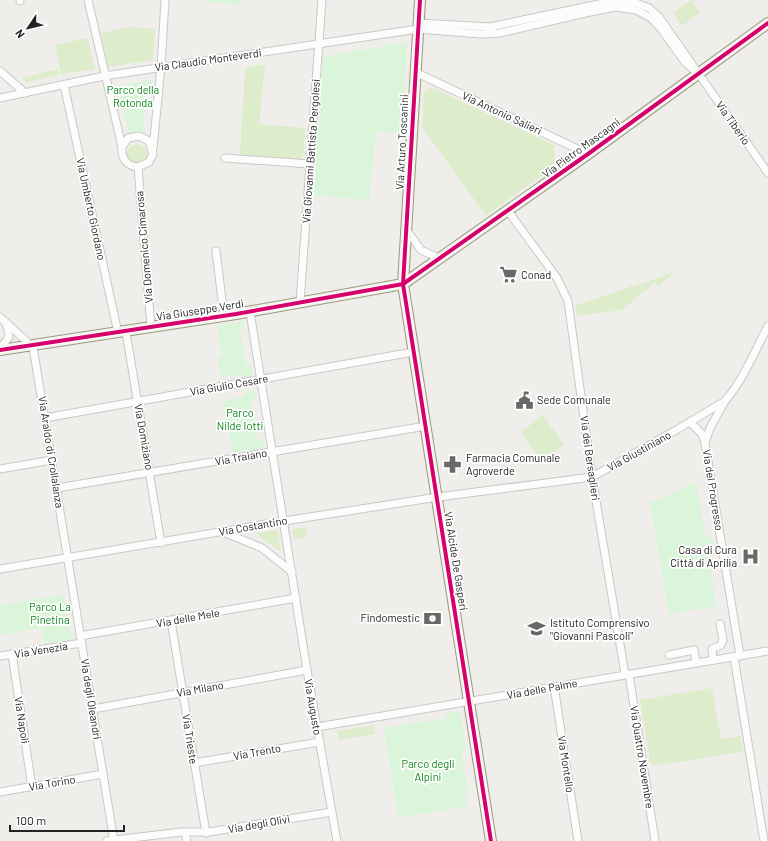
<svg xmlns="http://www.w3.org/2000/svg" width="768" height="841" font-family="Barlow,sans-serif">
<rect width="100%" height="100%" fill="#f0eeeb"/>
<!-- grass -->
<g fill="#ddeccb">
<polygon points="691,0 700,12 682,26 673,13"/>
<polygon points="130,27 155,29 153,60 108,67 101,33"/>
<polygon points="88,38 95,69 61,74 55,45"/>
<polygon points="265,64 259,124 305,128 303,156 300,159 240,154 245,68"/>
<polygon points="58,69 59,75 27,82 22,78"/>
<polygon points="431,87 554,145 555,166 486,216 422,127 424,92"/>
<circle cx="137" cy="154" r="10"/>
<polygon points="676,271 658,286 655,282 622,310 577,316 575,306 632,286 633,287"/>
<polygon points="543,415 564,445 542,461 521,432"/>
<polygon points="305,527 307,537 294,539 292,530"/>
<polygon points="277,530 281,550 279,551 256,533"/>
<polygon points="712,688 721,739 740,736 743,752 651,766 640,700"/>
<polygon points="374,725 375,734 339,740 337,731"/>
</g>
<!-- park -->
<g fill="#daf5da">
<polygon points="205,0 240,0 240,5 205,2"/>
<polygon points="407,42 402,134 376,131 369,200 313,195 323,57"/>
<polygon points="152,80 152,86 146,90 143,129 146,133 137,131 126,134 128,129 119,92 113,90 112,87"/>
<polygon points="243,321 244,330 240,331 246,367 251,366 253,378 243,379 242,374 221,377 217,357 222,356 217,326"/>
<polygon points="254,389 256,399 250,401 257,439 262,438 264,448 233,454 223,401 246,396 245,391"/>
<polygon points="696,482 705,537 711,537 714,542 712,547 707,548 716,606 669,614 650,503"/>
<polygon points="64,594 72,640 44,644 42,628 0,635 0,605"/>
<polygon points="460,711 466,750 461,751 468,791 473,790 473,792 465,794 467,807 398,817 384,728 447,718 446,713"/>
</g>
<g fill="none" stroke-linecap="round" stroke-linejoin="round">
<defs>
<g id="street">
<polyline points="20,0 20,1"/>
<path d="M88,0L122,147C121,159 127,166 138,167L149,162L153,154L149,141L139,136L128,138L122,147"/>
<polyline points="418,23 490,27 608,2 636,3 649,8 659,17 768,173"/>
<polyline points="0,71 25,93"/>
<polyline points="415,72 588,154"/>
<polyline points="64,85 118,333"/>
<polyline points="0,98 104,76 418,29 480,34 500,33 585,13 616,7 636,10 651,18 662,30 684,61 698,74"/>
<polyline points="153,149 161,67 165,0"/>
<polyline points="225,158 310,164"/>
<polyline points="138,167 151,327"/>
<polyline points="508,211 557,278 568,301 592,477 625,674"/>
<polyline points="406,229 421,250 440,259"/>
<polyline points="216,251 224,316"/>
<polyline points="300,302 322,0"/>
<polyline points="250,312 307,670 337,841"/>
<polyline points="0,317 33,347 114,841"/>
<polyline points="126,332 161,543"/>
<polyline points="0,349 9,337 8,329 5,322"/>
<polyline points="725,401 710,428 705,443 740,656"/>
<polyline points="45,418 413,352"/>
<polyline points="690,422 702,434 705,443"/>
<polyline points="0,469 52,460"/>
<polyline points="57,488 426,426"/>
<polyline points="223,532 262,548 292,572"/>
<path d="M0,569L284,521L438,497L592,477L678,429L725,401C743,380 755,351 768,326"/>
<polyline points="171,621 206,833"/>
<polyline points="80,636 296,598"/>
<polyline points="12,654 32,787"/>
<polyline points="669,655 694,650 696,663"/>
<polyline points="0,656 82,643"/>
<polyline points="734,657 764,841"/>
<polyline points="713,660 712,649 721,645 723,640 720,624"/>
<polyline points="629,674 655,841"/>
<polyline points="554,686 578,841"/>
<polyline points="93,709 307,670"/>
<polyline points="317,727 768,651"/>
<polyline points="194,763 320,742"/>
<polyline points="0,792 103,774"/>
<polyline points="185,832 187,841"/>
<polyline points="107,841 181,832 209,832 332,812"/>
</g>
<g id="secondary">
<polyline points="420,0 403,284 491,841"/>
<polyline points="0,350 236,314 403,284 588,154 768,23"/>
</g>
</defs>
<!-- street casing -->
<use href="#street" stroke="#c9c8c7" stroke-width="9"/>
<!-- secondary casing -->
<use href="#secondary" stroke="#999a82" stroke-width="12"/>
<!-- street -->
<use href="#street" stroke="#fdfcfc" stroke-width="7"/>
<!-- secondary -->
<use href="#secondary" stroke="#f4f4ed" stroke-width="10"/>
<defs>
<g id="cycleway">
<polyline points="420,0 403,284 491,841"/>
<polyline points="0,350 236,314 403,284 588,154 768,23"/>
</g>
</defs>
<!-- cycleway casing -->
<use href="#cycleway" stroke="#fff" stroke-width="6"/>
<!-- cycleway -->
<use href="#cycleway" stroke="#d6006c" stroke-width="4"/>
</g>
<!-- icons -->
<defs>
<symbol id="supermarket-bare" viewBox="-9 -9 18 18"><path d="M-6-5.5h2.5l.6 2H6L4.5 2H-2.5L-4.4-4H-6ZM-1.5 3.2a1.3 1.3 0 1 0 .1 0ZM3 3.2a1.3 1.3 0 1 0 .1 0Z" fill="#6a6968" stroke="#fff" stroke-width="2.5" paint-order="stroke"/></symbol>
<symbol id="civic-bare" viewBox="-9 -9 18 18"><path d="M-.6-6.5H3V-4.5H.6V-3L4-1V1h2V6H-6V1h2V-1L-.6-3ZM-1.2 2.5V6h2.4V2.5Z" fill="#6a6968" stroke="#fff" stroke-width="2.5" paint-order="stroke"/></symbol>
<symbol id="pharmacy-bare" viewBox="-9 -9 18 18"><path d="M-2-6h4v4h4v4h-4v4h-4v-4h-4v-4h4Z" fill="#6a6968" stroke="#fff" stroke-width="2.5" paint-order="stroke"/></symbol>
<symbol id="hospital-bare" viewBox="-9 -9 18 18"><path d="M-5-5h3v3.5h4V-5h3V5h-3V1.5h-4V5h-3Z" fill="#6a6968" stroke="#fff" stroke-width="2.5" paint-order="stroke"/></symbol>
<symbol id="bank-bare" viewBox="-9 -9 18 18"><path d="M-6-4H6V4H-6ZM0-2.3a2.3 2.3 0 1 0 0 4.6a2.3 2.3 0 1 0 0-4.6Z" fill="#6a6968" stroke="#fff" stroke-width="2.5" paint-order="stroke"/></symbol>
<symbol id="school-bare" viewBox="-9 -9 18 18"><path d="M0-5L7-2L0 1L-7-2ZM-4 1L0 2.5L4 1V4Q0 6-4 4Z" fill="#6a6968" stroke="#fff" stroke-width="2.5" paint-order="stroke"/></symbol>
</defs>
<g fill-rule="evenodd">
<use href="#supermarket-bare" x="496" y="262" width="25" height="25"/>
<use href="#civic-bare" x="512" y="388" width="25" height="25"/>
<use href="#pharmacy-bare" x="440" y="452" width="25" height="25"/>
<use href="#hospital-bare" x="738" y="544" width="25" height="25"/>
<use href="#bank-bare" x="420" y="606" width="25" height="25"/>
<use href="#school-bare" x="524" y="616" width="25" height="25"/>
</g>
<g text-anchor="middle" stroke-width="3.5" stroke-linejoin="round" paint-order="stroke">
<!-- street labels -->
<g font-size="11" fill="#222" stroke="#fff">
<text transform="translate(208 60) rotate(-8)" y="4">Via Claudio Monteverdi</text>
<text transform="translate(502 113) rotate(25)" y="4">Via Antonio Salieri</text>
<text transform="translate(733 123) rotate(55)" y="4">Via Tiberio</text>
<text transform="translate(402 142) rotate(-87)" y="4">Via Arturo Toscanini</text>
<text transform="translate(581 148) rotate(-36)" y="4">Via Pietro Mascagni</text>
<text transform="translate(311 151) rotate(-86)" y="4">Via Giovanni Battista Pergolesi</text>
<text transform="translate(91 209) rotate(78)" y="4">Via Umberto Giordano</text>
<text transform="translate(144 247) rotate(-95)" y="4">Via Domenico Cimarosa</text>
<text transform="translate(200 310) rotate(-9)" y="4">Via Giuseppe Verdi</text>
<text transform="translate(229 385) rotate(-10)" y="4">Via Giulio Cesare</text>
<text transform="translate(144 437) rotate(80)" y="4">Via Domiziano</text>
<text transform="translate(639 451) rotate(-29)" y="4">Via Giustiniano</text>
<text transform="translate(51 452) rotate(81)" y="4">Via Araldo di Crollalanza</text>
<text transform="translate(241 457) rotate(-10)" y="4">Via Traiano</text>
<text transform="translate(590 458) rotate(82)" y="4">Via dei Bersaglieri</text>
<text transform="translate(713 490) rotate(81)" y="4">Via del Progresso</text>
<text transform="translate(253 526) rotate(-10)" y="4">Via Costantino</text>
<text transform="translate(456 561) rotate(81)" y="4">Via Alcide De Gasperi</text>
<text transform="translate(188 618) rotate(-10)" y="4">Via delle Mele</text>
<text transform="translate(41 650) rotate(-9)" y="4">Via Venezia</text>
<text transform="translate(200 689) rotate(-10)" y="4">Via Milano</text>
<text transform="translate(542 689) rotate(-10)" y="4">Via delle Palme</text>
<text transform="translate(91 699) rotate(81)" y="4">Via degli Oleandri</text>
<text transform="translate(313 707) rotate(80)" y="4">Via Augusto</text>
<text transform="translate(22 720) rotate(81)" y="4">Via Napoli</text>
<text transform="translate(190 739) rotate(81)" y="4">Via Trieste</text>
<text transform="translate(257 752) rotate(-10)" y="4">Via Trento</text>
<text transform="translate(642 757) rotate(81)" y="4">Via Quattro Novembre</text>
<text transform="translate(566 764) rotate(81)" y="4">Via Montello</text>
<text transform="translate(52 783) rotate(-10)" y="4">Via Torino</text>
<text transform="translate(259 824) rotate(-10)" y="4">Via degli Olivi</text>
</g>
<!-- park labels -->
<g font-size="11" fill="#0c8416" stroke="#fff">
<text x="133" y="94">Parco della<tspan x="133" dy="13">Rotonda</tspan></text>
<text x="240" y="417">Parco<tspan x="240" dy="13">Nilde Iotti</tspan></text>
<text x="50" y="611">Parco La<tspan x="50" dy="13">Pinetina</tspan></text>
<text x="428" y="768">Parco degli<tspan x="428" dy="13">Alpini</tspan></text>
</g>
<!-- poi labels -->
<g font-size="11" fill="#222" stroke="#fff" text-anchor="start">
<text x="521" y="279">Conad</text>
<text x="537" y="404">Sede Comunale</text>
<text x="466" y="462">Farmacia Comunale<tspan x="466" dy="13">Agroverde</tspan></text>
<text x="737" y="554" text-anchor="end">Casa di Cura<tspan x="737" dy="13">Città di Aprilia</tspan></text>
<text x="420" y="622" text-anchor="end">Findomestic</text>
<text x="550" y="627">Istituto Comprensivo<tspan x="550" dy="13">"Giovanni Pascoli"</tspan></text>
</g>
</g>
<!-- north arrow -->
<g transform="translate(28 28) rotate(235)" stroke="#ffffff" stroke-width="3" paint-order="stroke">
<path d="M0-3L7 15L0 10L-7 15Z" fill="#222222"/>
<text y="-6" font-size="11" font-weight="bold" text-anchor="middle" fill="#222222">N</text>
</g>
<!-- scale -->
<path d="M10 825v6h114v-6" fill="none" stroke="#222222" stroke-width="2"/>
<text x="16" y="825" font-size="12" fill="#222222" stroke="#ffffff" stroke-width="3" paint-order="stroke">100 m</text>
</svg>
